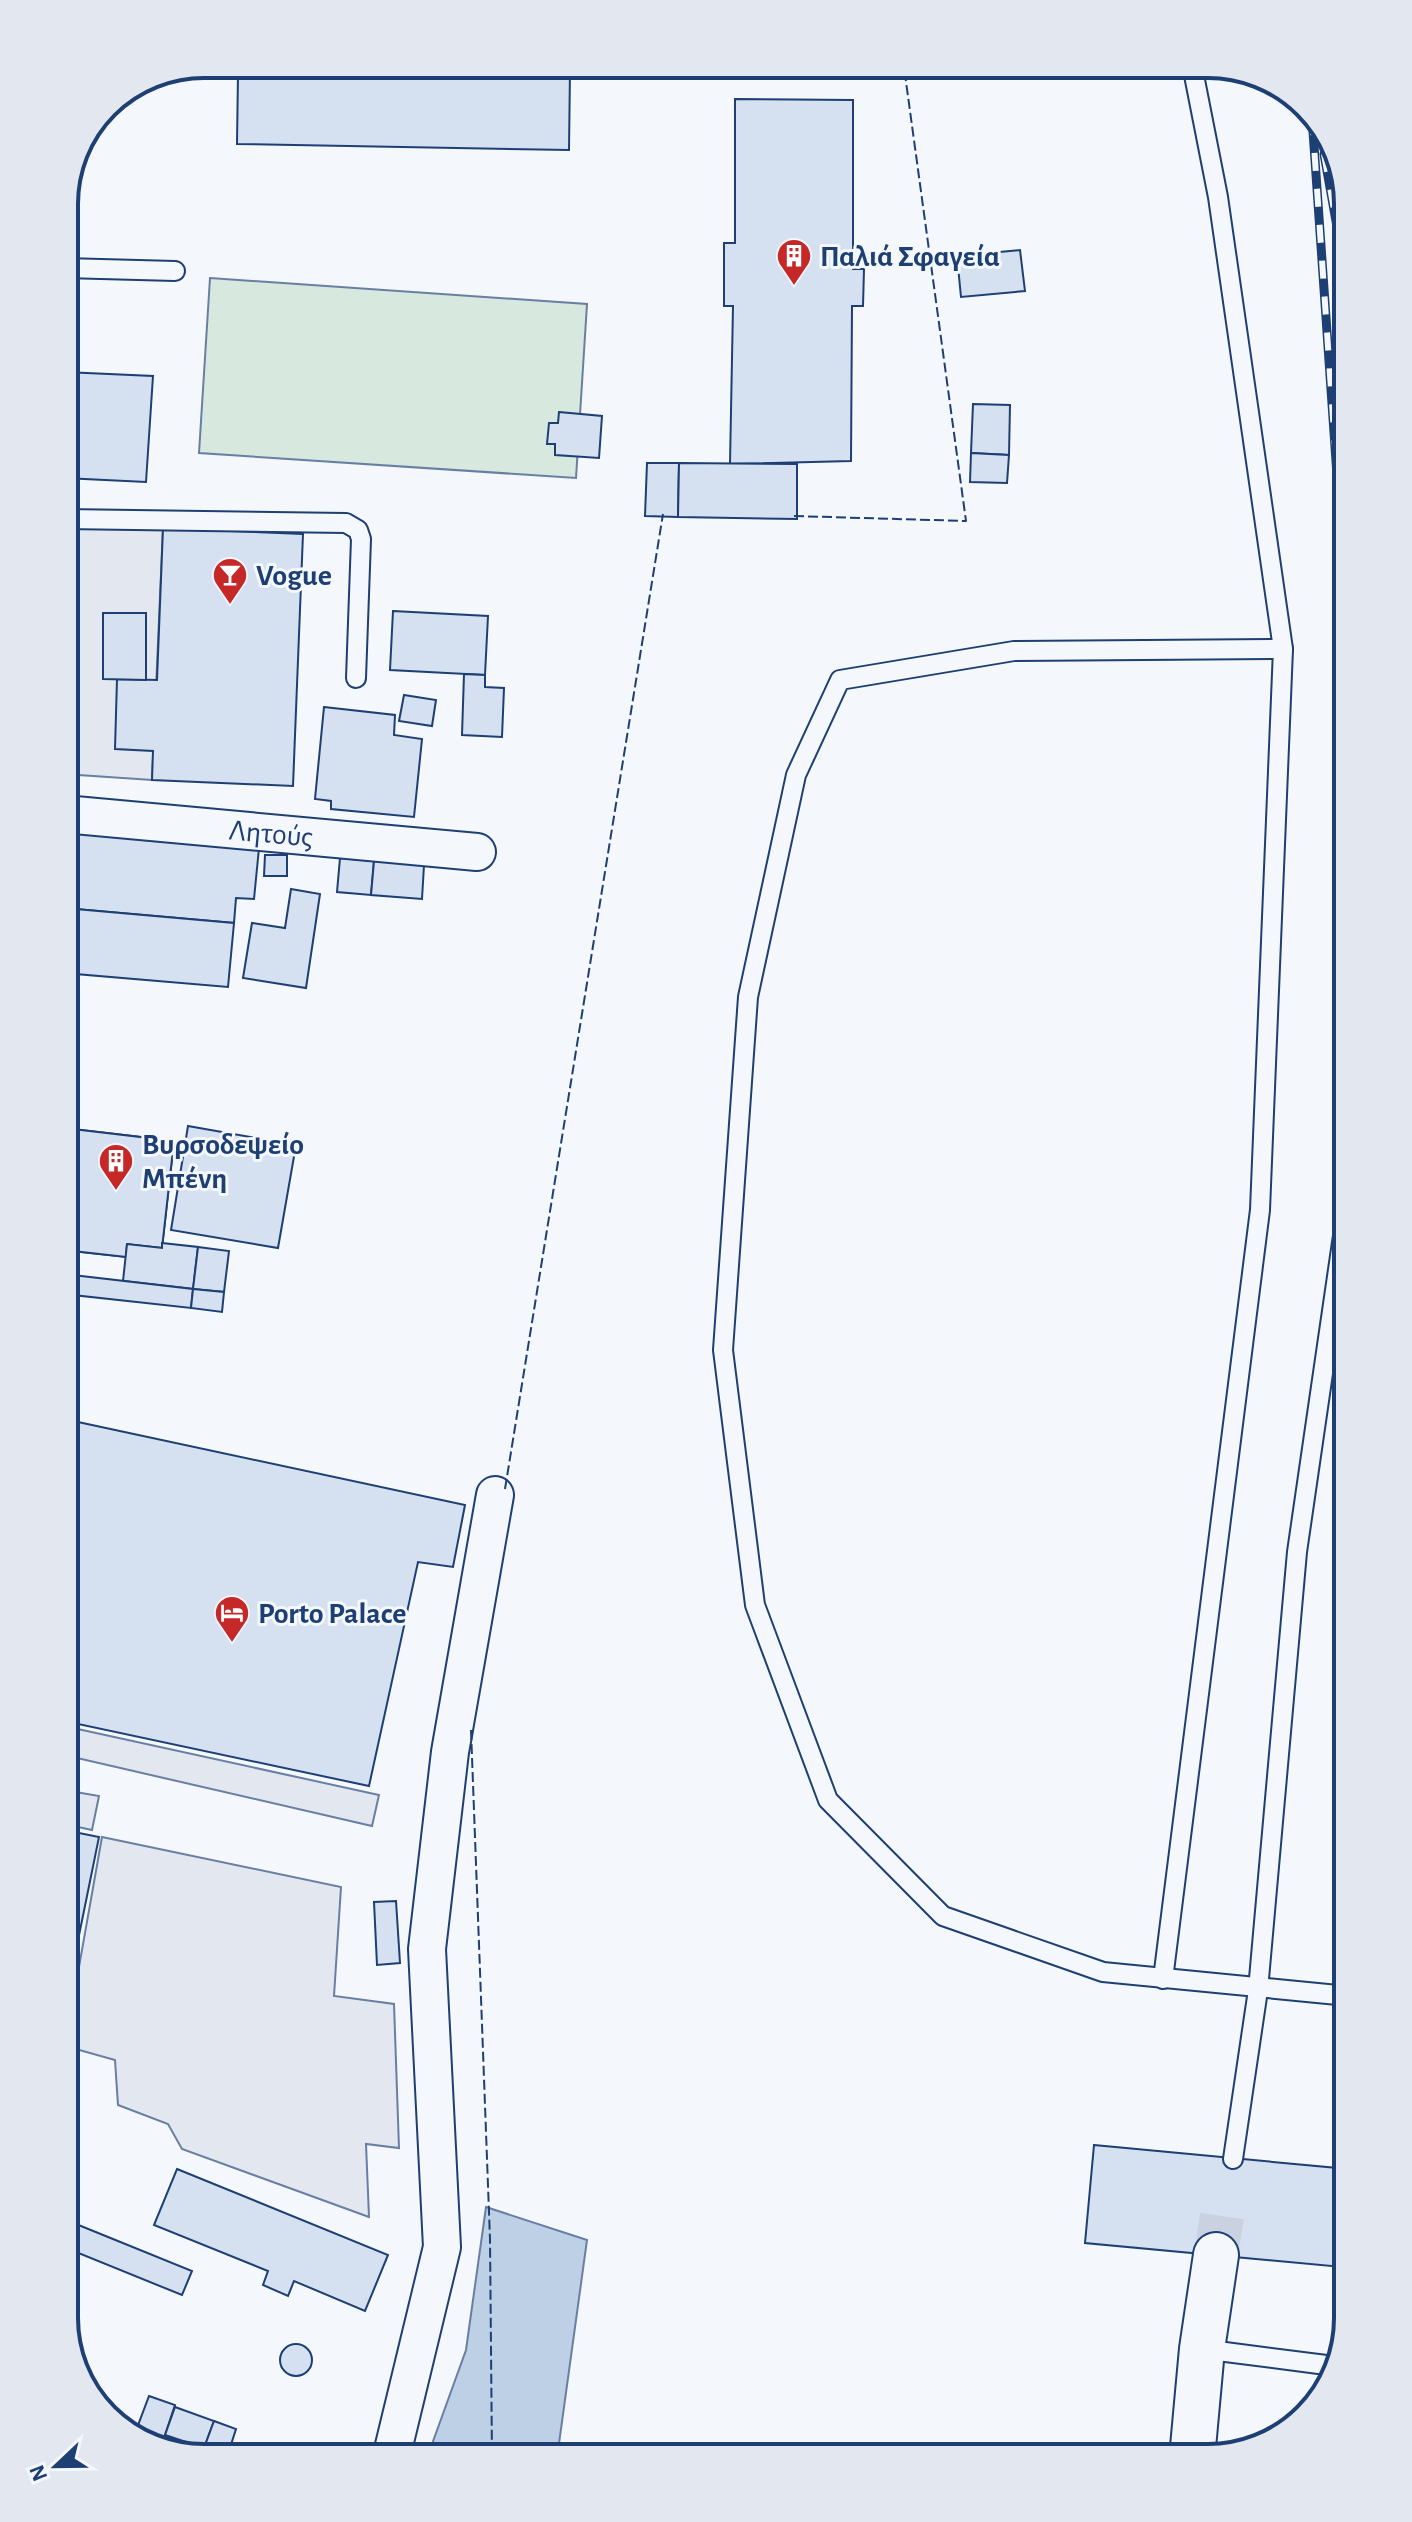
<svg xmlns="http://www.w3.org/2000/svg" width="1412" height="2522" font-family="'Alegreya Sans',sans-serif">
<rect width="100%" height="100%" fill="#f4f7fb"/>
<!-- green -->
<polygon fill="#d7e8df" stroke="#687fa3" stroke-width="2" points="210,278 587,304 576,478 199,453"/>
<!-- parking -->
<g fill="#e3e8f0" stroke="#687fa3" stroke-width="2">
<polygon points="64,520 163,528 152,780 64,774"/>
<polygon points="64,1726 379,1795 372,1826 64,1755"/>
<polygon points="64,1790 99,1796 92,1830 64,1824"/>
<polygon points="102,1837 341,1887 334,1996 394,2004 399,2148 366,2144 369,2217 182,2149 168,2124 118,2105 115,2060 65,2046"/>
</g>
<!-- water -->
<polygon fill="#bed0e5" stroke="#687fa3" stroke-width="2" points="486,2207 587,2240 557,2458 427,2458 466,2350"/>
<!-- building -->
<g fill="#d5e0f0" stroke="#1d3f73" stroke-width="2">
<polygon points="570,70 569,150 237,144 238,74"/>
<polygon points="735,99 853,100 853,269 864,269 863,306 852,306 851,461 730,464 733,306 724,306 724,243 735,243"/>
<polygon points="1020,250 1025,291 961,297 957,256"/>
<polygon points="64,372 153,376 146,482 64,478"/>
<polygon points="973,404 1010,405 1009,455 971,453"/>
<polygon points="559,412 602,416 599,458 555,455 555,444 547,444 549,423 558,423"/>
<polygon points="971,453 1009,455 1007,483 970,482"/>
<polygon points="647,463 679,463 678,517 645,516"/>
<polygon points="679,463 797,464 797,519 678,517"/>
<polygon points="163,528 303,534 293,786 152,780 153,751 115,749 117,679 157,680"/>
<polygon points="393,611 488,616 485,675 390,670"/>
<polygon points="103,613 146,613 146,680 103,679"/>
<polygon points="464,674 485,675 485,687 504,688 502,737 462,735"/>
<polygon points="404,695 436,700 432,726 399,721"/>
<polygon points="324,707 395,715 394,735 422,739 414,817 331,809 331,801 315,799"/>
<polygon points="64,831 259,848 254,899 236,898 234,923 64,908"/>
<polygon points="265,855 287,855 287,876 264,876"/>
<polygon points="340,858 374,861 371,895 337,892"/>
<polygon points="374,861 424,865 422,899 371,895"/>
<polygon points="291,889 320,894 306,988 243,978 252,923 285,928"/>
<polygon points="64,908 234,923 228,987 64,973"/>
<polygon points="188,1126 296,1145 278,1248 171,1230"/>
<polygon points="64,1128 174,1141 162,1248 127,1244 126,1257 64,1250"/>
<polygon points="64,1128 174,1141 162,1248 127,1244 126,1257 64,1250"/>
<polygon points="162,1243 198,1247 193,1289 123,1281 127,1244 162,1248"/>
<polygon points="198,1247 229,1251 224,1292 193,1289"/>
<polygon points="64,1274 193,1289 191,1308 64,1294"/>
<polygon points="193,1289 224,1292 222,1312 191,1308"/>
<polygon points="64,1419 465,1505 453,1567 418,1562 369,1786 64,1721"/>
<polygon points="64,1830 99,1837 64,2009"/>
<polygon points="396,1901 400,1963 377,1965 374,1902"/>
<polygon points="1094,2145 1348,2169 1342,2267 1085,2243"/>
<polygon points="177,2169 388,2255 365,2311 294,2281 288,2296 263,2285 268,2271 154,2225"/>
<polygon points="76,2224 192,2271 182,2295 66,2248"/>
<circle cx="296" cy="2360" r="16"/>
<polygon points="149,2396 175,2405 164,2438 137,2428"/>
<polygon points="175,2407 214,2421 204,2448 165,2435"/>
<polygon points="214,2421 236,2429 227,2457 204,2448"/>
</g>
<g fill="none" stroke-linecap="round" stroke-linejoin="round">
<!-- secondary-tunnel -->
<polyline stroke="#c9d2e0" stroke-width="44" stroke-dasharray="44 22" stroke-linecap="butt" points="1216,2255 1222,2216"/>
<defs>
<g id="lane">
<polyline points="64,268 175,271"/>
<polyline points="64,519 346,523 358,530 361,539 356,678"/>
<polyline points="1283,649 1014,651 840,680 796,775 748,997 723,1350 755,1605 828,1800 943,1916 1103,1972 1348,1996"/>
<polyline points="1163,1979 1260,1210 1283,649 1218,197 1192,65"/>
<polyline points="1233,2159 1258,1990 1297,1552 1348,1201"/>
<polyline points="1202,2349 1334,2366"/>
</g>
<g id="street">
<path id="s1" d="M64,814L477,852"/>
<polyline points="391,2458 442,2247 427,1949 450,1752 495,1495"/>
</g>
<polyline id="secondary" points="1192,2458 1202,2349 1216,2255"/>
</defs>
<!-- lane casing -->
<use href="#lane" stroke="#1d3f73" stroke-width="22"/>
<!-- street casing -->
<use href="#street" stroke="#1d3f73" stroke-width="40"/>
<!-- secondary casing -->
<use href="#secondary" stroke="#1d3f73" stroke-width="48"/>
<!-- lane -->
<use href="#lane" stroke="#f4f7fb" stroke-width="18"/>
<!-- street -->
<use href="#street" stroke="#f4f7fb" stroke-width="36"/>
<!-- secondary -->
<use href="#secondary" stroke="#f4f7fb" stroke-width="44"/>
<defs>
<g id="rail">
<polyline points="1312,117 1348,633"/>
<polyline points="1324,154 1348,288"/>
</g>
</defs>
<!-- rail casing -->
<use href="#rail" stroke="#1d3f73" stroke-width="9"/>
<!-- rail -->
<use href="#rail" stroke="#f4f7fb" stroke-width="6" stroke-dasharray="18" stroke-linecap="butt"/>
<!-- fence -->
<g stroke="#1d3f73" stroke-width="2" stroke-dasharray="10 4" stroke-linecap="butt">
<polyline points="794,516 966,521 904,67"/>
<polyline points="505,1489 663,514"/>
<polyline points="471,1730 490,2239 492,2458"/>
</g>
</g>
<!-- icons -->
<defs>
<symbol id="building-pin" viewBox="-11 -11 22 30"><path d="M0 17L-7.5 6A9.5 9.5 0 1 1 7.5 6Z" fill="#c62828" stroke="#f4f7fb"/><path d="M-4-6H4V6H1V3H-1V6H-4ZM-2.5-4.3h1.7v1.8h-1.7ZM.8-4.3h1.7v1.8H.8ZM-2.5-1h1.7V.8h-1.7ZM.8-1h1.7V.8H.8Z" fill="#fff"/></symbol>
<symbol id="bar-pin" viewBox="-11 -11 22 30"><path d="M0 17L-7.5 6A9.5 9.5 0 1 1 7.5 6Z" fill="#c62828" stroke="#f4f7fb"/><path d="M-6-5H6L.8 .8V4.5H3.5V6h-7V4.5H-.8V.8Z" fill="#fff"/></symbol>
<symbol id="hotel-pin" viewBox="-11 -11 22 30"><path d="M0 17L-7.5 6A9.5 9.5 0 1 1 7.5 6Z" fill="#c62828" stroke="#f4f7fb"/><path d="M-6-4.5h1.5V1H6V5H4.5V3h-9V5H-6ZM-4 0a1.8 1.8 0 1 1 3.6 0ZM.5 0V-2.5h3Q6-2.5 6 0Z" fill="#fff"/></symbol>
</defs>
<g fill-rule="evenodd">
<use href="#building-pin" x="774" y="236" width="40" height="54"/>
<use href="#bar-pin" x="210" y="555" width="40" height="54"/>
<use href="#building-pin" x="96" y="1141" width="40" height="54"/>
<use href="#hotel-pin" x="212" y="1593" width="40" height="54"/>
</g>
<g text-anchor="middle" stroke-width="6" stroke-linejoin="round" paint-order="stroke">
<!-- poi labels -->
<g font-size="30" font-weight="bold" fill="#1d3f73" stroke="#f4f7fb" text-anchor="start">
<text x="820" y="266">Παλιά Σφαγεία</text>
<text x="256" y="585">Vogue</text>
<text x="142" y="1154">Βυρσοδεψείο<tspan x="142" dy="34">Μπένη</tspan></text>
<text x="258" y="1623">Porto Palace</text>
</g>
<!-- street labels -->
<g font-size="30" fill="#1d3f73" stroke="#f4f7fb">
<text dy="10" stroke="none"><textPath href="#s1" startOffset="208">Λητούς</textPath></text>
</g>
</g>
<!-- crop -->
<path d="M0 0H1412V2522H0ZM204 78H1208A126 126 0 0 1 1334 204V2318A126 126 0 0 1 1208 2444H204A126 126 0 0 1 78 2318V204A126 126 0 0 1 204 78Z" fill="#e3e8f0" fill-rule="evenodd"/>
<path fill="none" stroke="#1d3f73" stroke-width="4" d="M204 78H1208A126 126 0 0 1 1334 204V2318A126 126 0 0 1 1208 2444H204A126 126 0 0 1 78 2318V204A126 126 0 0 1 204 78Z"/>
<!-- north arrow -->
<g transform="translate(56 2466) rotate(248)" stroke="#f4f7fb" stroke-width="6" paint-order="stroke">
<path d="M0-6L14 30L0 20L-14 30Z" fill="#1d3f73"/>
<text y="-12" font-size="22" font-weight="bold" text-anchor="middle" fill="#1d3f73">N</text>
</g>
</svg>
